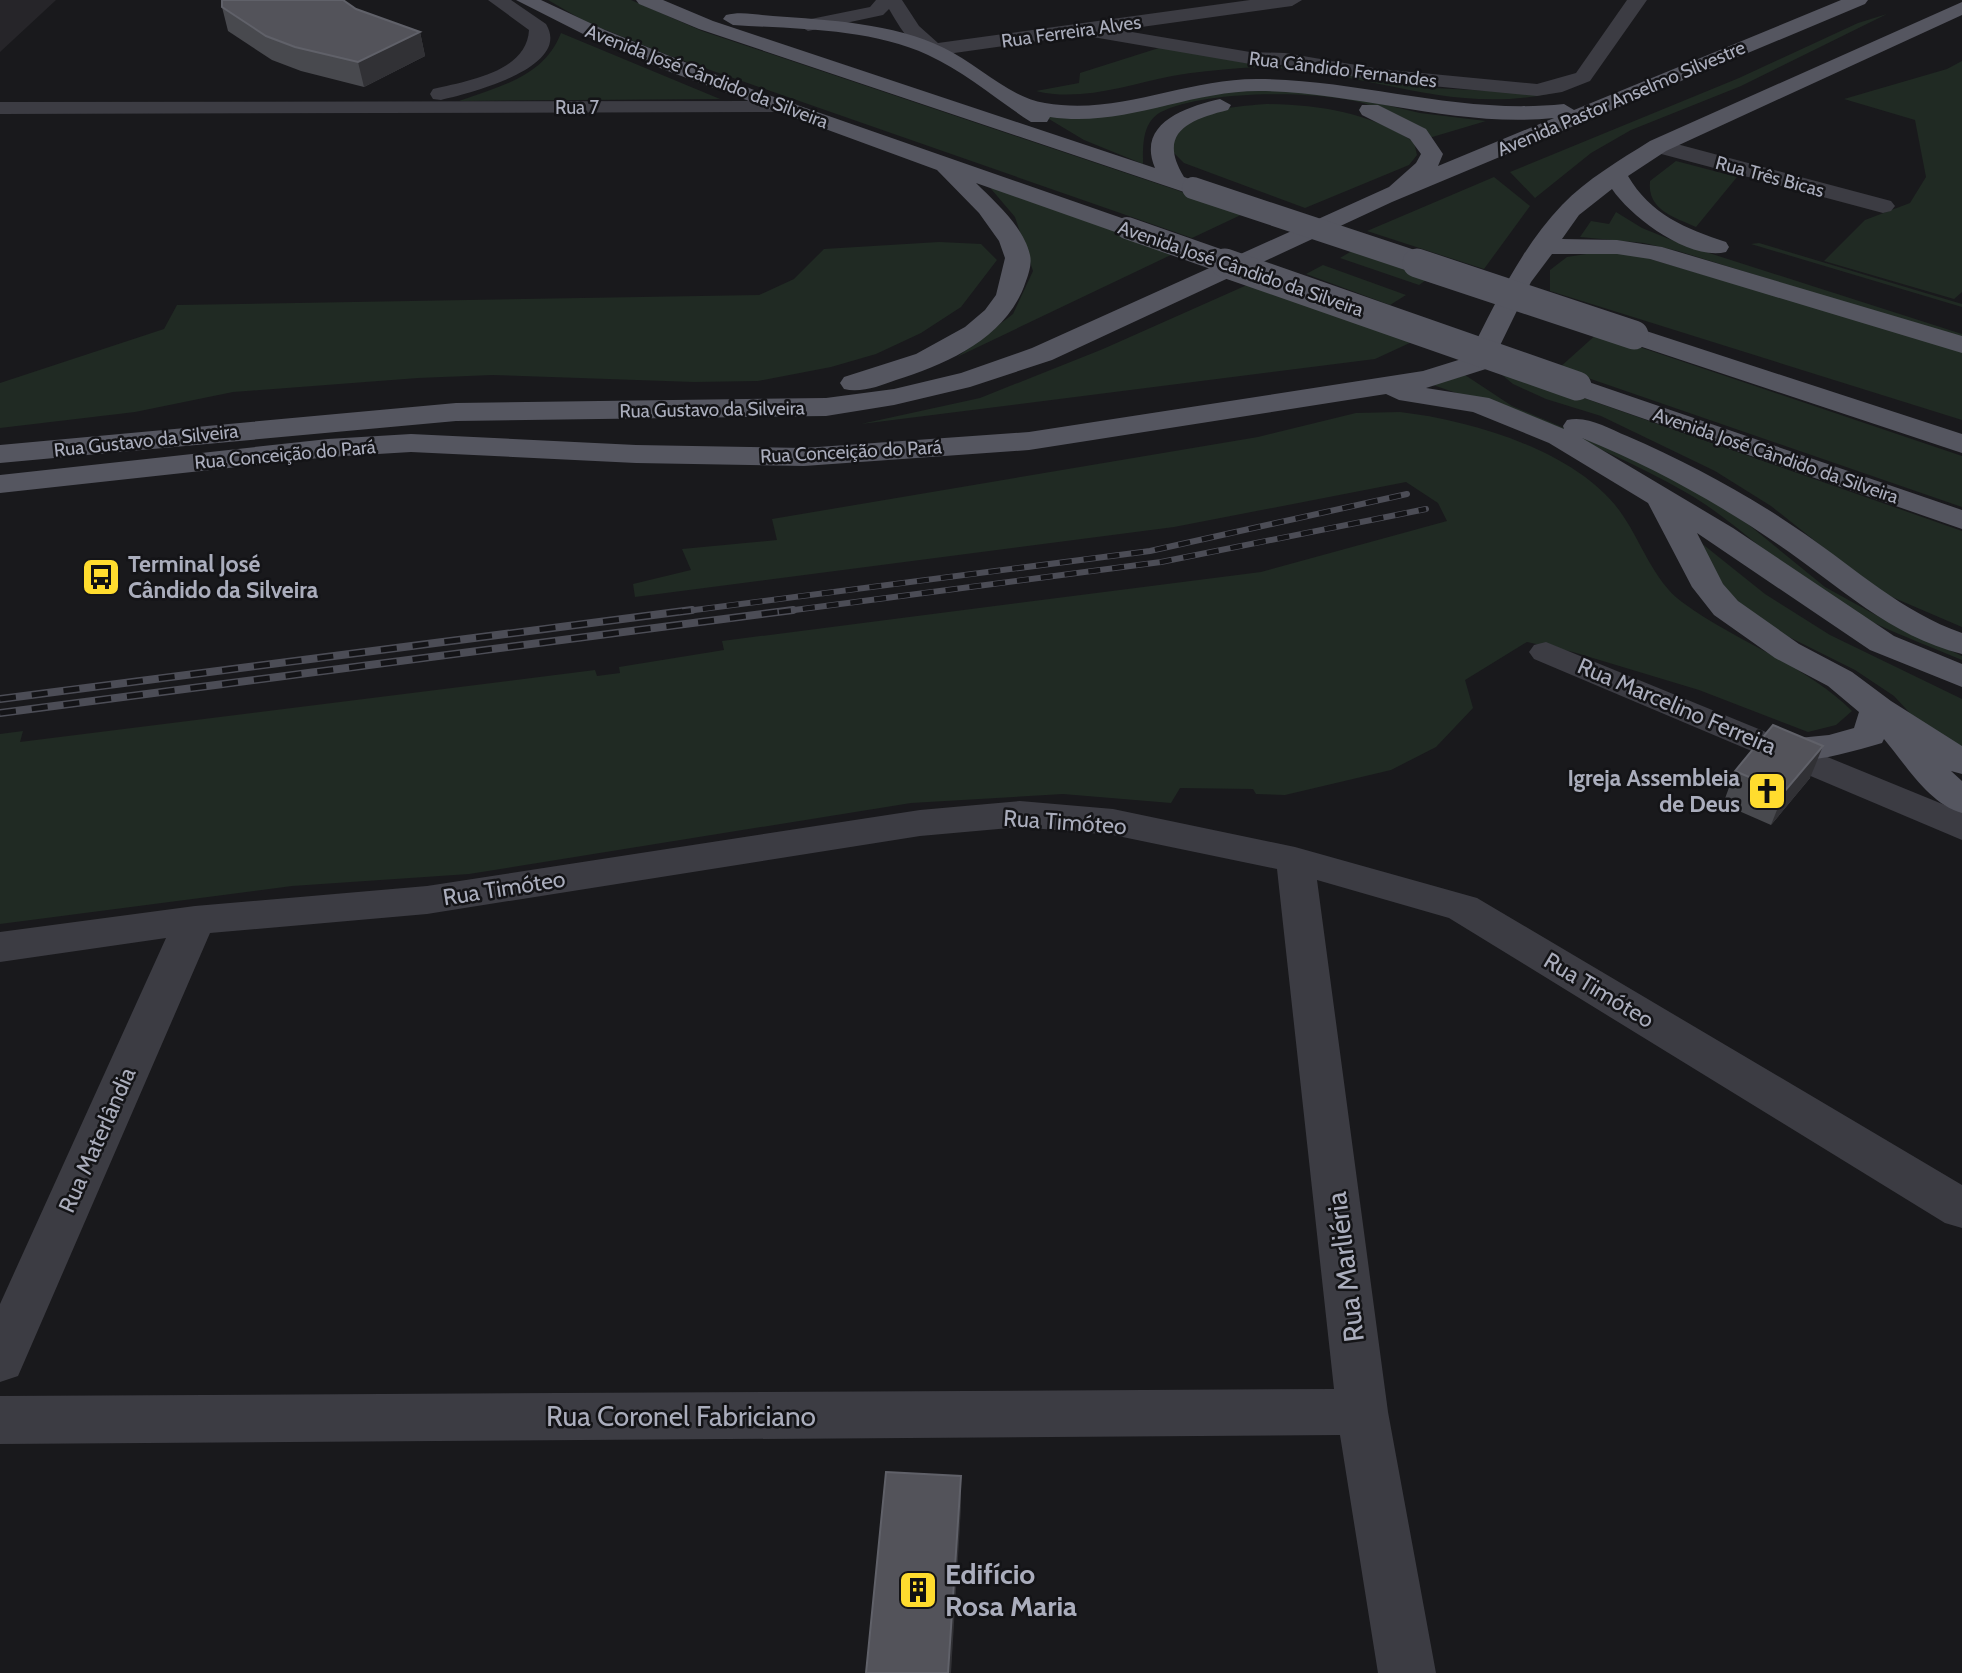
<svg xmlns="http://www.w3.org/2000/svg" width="1962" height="1673" font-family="Cabin,sans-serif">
<rect width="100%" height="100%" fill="#19191c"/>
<!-- built -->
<polygon fill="#262529" points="0,0 56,0 0,52"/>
<!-- green -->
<g fill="#202a23">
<polygon points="548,0 631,0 702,31 1245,213 1192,238 670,56 586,22"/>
<polygon points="1887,14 1741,86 1631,130 1591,153 1535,198 1510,172 1739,78 1858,23"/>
<path d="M561,33L720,99L459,101C500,86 544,77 561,33Z"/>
<path d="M1162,47L1252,64L1311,69L1434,88L1548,94C1438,116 1349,62 1241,68C1218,70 1194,72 1172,76C1127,85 1081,102 1036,91L1079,83L1080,73Z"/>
<polygon points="1962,61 1962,292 1954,299 1824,261 1865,220 1910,203 1926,177 1915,120 1844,99 1947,69"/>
<path d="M1251,90H1322L1420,113L1486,121L1429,138C1408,124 1388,110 1363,103C1317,90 1203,90 1161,112C1142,122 1143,146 1143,164L1084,140L1039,113Z"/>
<path d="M1266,104C1319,105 1369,112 1414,142L1417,155L1409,165L1305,208L1184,163L1172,151C1176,109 1232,107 1266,104Z"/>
<path d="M1676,161L1737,177L1696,227C1674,217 1647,210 1650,181Z"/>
<polygon points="1494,177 1530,206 1484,269 1367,231"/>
<polygon points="986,183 1175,253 957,357 1013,314 1033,271 1015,217"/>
<polygon points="1616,212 1642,228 1684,245 1962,334 1962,339 1678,251 1644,243 1580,237 1591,221 1609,224"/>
<polygon points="939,242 981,244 997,260 961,307 921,333 876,354 831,367 758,381 694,382 492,375 418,378 233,392 135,412 0,428 0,383 164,329 177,305 759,295 794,279 824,249"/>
<polygon points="1759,243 1962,304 1962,307 1751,244"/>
<polygon points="1357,248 1436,273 1419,285 1340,258"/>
<polygon points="1599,252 1633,254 1962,350 1962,420 1550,291 1550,270 1567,257"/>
<polygon points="1323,265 1406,295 1390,305 1306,274"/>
<polygon points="1256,281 1414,341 1375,359 861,424 980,398 1103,349"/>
<polygon points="1598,333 1962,456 1962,507 1559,368"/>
<polygon points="1490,365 1962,531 1962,627 1878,591 1771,506 1715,471 1601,416 1546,399 1513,384"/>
<path d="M1465,375L1512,406L1604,445L1697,491L1749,525L1825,587L1883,619L1962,656V660C1914,640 1862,621 1818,592C1773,561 1735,521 1687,493C1607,447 1520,415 1433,385Z"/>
<path d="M1400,412C1470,420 1574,450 1619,510C1640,538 1653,581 1682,602C1736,642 1803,663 1852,711L1836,725L1808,732L1699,690L1573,652L1527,642L1465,680L1473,708L1436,747L1391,770L1285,795L1256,794L1253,789L1180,788L1171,803L1063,794L911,803L469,874L292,886L0,924V734L23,731L20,742L595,670L597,676L620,673L619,667L724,650L722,641L1261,572L1447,521L1438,503L1406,482L1174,527L635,597L633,584L691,570L682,549L777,540L772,519L1258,437L1356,413Z"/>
<polygon points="1690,534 1765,594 1830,635 1962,699 1962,749 1920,724 1894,696 1855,670 1785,635 1746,609 1722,585"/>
</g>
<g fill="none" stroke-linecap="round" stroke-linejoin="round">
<!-- minor -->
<g fill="#3c3c43" fill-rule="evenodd">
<path d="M488,0H511L546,24C573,68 467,94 441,100L433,99L430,94L433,89C467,81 527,72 529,30Z"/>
<path d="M876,0H902L919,26L938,43L1250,0H1302L1292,6L1120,30L1250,52L1285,53L1380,69L1537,84L1576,73L1627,0H1647L1590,81L1562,92L1537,96L1380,81L1285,65L1250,64L1081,35L933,56C913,51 899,26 889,9L883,15L808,31L798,25L801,21L870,7Z"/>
<polygon points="782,101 793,107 790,112 0,114 0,102"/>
<polygon points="1658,139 1891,201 1895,206 1891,211 1883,213 1650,151 1647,146"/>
<polygon points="1546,642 1962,812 1962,840 1534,659 1529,652 1534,645"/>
<polygon points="1020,801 1113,809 1295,847 1477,898 1962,1185 1962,1228 1945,1223 1449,918 1317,880 1388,1412 1436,1673 1378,1673 1340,1435 0,1444 0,1396 1334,1389 1277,869 1113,835 1020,827 920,836 427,914 210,933 25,1360 18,1376 0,1382 0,1304 166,938 0,962 0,932 195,906 427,886 920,810"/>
</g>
<!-- major -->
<g fill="#555660" fill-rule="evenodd">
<path d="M516,0H541L605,30L754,90L1136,223L1139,228L1136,233H1118L976,183C995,202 1024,227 1030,255C1032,263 1029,273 1026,281C1008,337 948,364 896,380C880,386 861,393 844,389L840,383L844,377L916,354L965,327L985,310L996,295L1005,258L999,241L979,213L937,170L665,70L591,38Z"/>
<path d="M636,0H663L713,21L1155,168C1136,123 1186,107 1220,99L1231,105L1228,110C1188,120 1157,133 1184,177L1201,183L1205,188L1201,193L1193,195L699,29L639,4Z"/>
<path d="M1841,0H1868L1865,4L1392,202L1052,360L970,387L894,405L826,416L456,421L0,463V445L456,403L826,398L894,389L961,373L1032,348L1389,187L1416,163L1421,154L1410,139L1362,115L1359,110L1362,105H1378L1426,129L1443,154L1438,166L1554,118C1454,128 1359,92 1259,91C1187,91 1123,128 1050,117L1047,122H1031C997,100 965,72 928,55C869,28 796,29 733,25L723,19L726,15C741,11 758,15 773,16C829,20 893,23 944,48C978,64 1008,97 1045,103C1120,116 1186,78 1259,79C1364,80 1457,115 1564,104L1574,110Z"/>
<path d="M1962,2V15L1666,151L1628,176C1650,214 1686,229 1726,242L1729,247L1726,252C1689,261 1631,217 1612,189L1579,215L1562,239L1617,240L1662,247L1962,336V353L1650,259L1617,254H1552L1531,282L1489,368L1426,388L1489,398L1564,429L1563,426L1567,420C1587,415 1608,428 1627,436C1689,463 1749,495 1805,534C1856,569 1902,612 1962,633V654C1890,636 1839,586 1779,545C1718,503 1651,466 1582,438L1733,528L1894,636L1962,664V687L1870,650L1697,533L1723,584L1738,601L1799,644L1852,672L1891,701L1962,746V774L1951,771L1962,781V813C1929,804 1906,765 1884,739L1882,743C1846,753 1805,767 1767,757L1762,749L1767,741L1829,735L1854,728L1859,712L1828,686L1775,658L1714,615L1692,587L1648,503L1549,443L1473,412L1399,400L1386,394L1029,450L804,466L636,463L411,452L328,457L0,493V475L328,439L411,434L636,445L804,448L1029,432L1423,371L1468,357C1495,304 1521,248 1562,205C1587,179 1620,160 1650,141Z"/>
<polygon points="1634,327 1962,434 1962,453 1624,341 1621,335 1624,329"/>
<polygon points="1577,378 1962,510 1962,529 1567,392 1563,386 1567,380"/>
</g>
<defs>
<g id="rail-far1">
<polyline points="679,612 1150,551 1407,494"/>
<polyline points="779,612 1161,562 1426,509"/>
</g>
<g id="rail">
<polyline points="0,699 692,610"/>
<polyline points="0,713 793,610"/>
</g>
</defs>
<!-- rail-far1 casing -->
<use href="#rail-far1" stroke="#4c4d56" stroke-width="6"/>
<!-- rail casing -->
<use href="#rail" stroke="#4c4d56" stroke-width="8"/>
<!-- rail-far1 -->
<use href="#rail-far1" stroke="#141417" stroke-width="4.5" stroke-dasharray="12" stroke-linecap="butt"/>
<!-- rail -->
<use href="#rail" stroke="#141417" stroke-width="5" stroke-dasharray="16" stroke-linecap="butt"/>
<!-- major-bridge-far1 -->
<g stroke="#555660" stroke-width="22">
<polyline points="1193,188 1422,264"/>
<polyline points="1127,228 1230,264"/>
</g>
<!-- major-bridge -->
<g stroke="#555660" stroke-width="29">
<polyline points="1225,263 1577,386"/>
<polyline points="1417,263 1634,335"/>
</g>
</g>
<!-- wall -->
<g fill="#48494e">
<polygon points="222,7 356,9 420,32 425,56 364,87 301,71 272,60 228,31"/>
<polygon points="1735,771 1810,778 1771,825 1723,804"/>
</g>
<!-- shaded-wall -->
<g fill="#313135">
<polygon points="420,32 425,56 364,87 358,62"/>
<polygon points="1823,746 1810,778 1771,825 1784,792"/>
<polygon points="961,1476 961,1508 951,1673 948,1673"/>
</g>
<!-- building -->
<g fill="#53535a" stroke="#606169" stroke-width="2">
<polygon points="222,0 343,0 356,9 420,32 358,62 295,47 266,36 222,7"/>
<polygon points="1773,725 1823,746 1784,792 1735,771"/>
<polygon points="886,1472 961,1476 948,1673 866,1673"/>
</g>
<!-- icons -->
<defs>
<symbol id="bus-square" viewBox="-11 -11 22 22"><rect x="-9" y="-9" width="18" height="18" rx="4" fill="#ffdc2e" stroke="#141417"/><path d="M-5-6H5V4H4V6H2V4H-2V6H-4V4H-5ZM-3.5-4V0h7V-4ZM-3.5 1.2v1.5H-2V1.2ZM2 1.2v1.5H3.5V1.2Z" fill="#111"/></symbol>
<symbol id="church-square" viewBox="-11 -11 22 22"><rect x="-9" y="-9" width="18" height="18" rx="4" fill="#ffdc2e" stroke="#141417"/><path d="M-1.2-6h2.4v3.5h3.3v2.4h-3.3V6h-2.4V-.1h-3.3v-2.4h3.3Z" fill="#111"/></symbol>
<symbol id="building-square" viewBox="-11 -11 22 22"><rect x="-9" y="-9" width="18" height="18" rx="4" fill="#ffdc2e" stroke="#141417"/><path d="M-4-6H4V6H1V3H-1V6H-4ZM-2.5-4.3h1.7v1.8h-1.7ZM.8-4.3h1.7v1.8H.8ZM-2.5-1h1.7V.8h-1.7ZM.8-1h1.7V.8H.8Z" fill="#111"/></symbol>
</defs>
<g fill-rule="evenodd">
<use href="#bus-square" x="79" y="555" width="44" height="44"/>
<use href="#church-square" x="1745" y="769" width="44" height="44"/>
<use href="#building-square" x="896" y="1568" width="44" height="44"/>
</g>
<g text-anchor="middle" stroke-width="5" stroke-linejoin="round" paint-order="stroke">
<!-- far-street labels -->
<g font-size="19" fill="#aaadbc" stroke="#141417">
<text transform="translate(1071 31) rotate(-8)" y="7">Rua Ferreira Alves</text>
<text transform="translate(1343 69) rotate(7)" y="7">Rua Cândido Fernandes</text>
<text transform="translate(707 76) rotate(21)" y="7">Avenida José Cândido da Silveira</text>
<text transform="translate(1621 98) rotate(-23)" y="7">Avenida Pastor Anselmo Silvestre</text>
<text x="577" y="114">Rua 7</text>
<text transform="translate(1770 176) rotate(15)" y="7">Rua Três Bicas</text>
<text transform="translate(1241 268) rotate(19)" y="7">Avenida José Cândido da Silveira</text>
<text transform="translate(712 409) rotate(-1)" y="7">Rua Gustavo da Silveira</text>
<text transform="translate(146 440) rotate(-6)" y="7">Rua Gustavo da Silveira</text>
<text transform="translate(851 451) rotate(-3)" y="7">Rua Conceição do Pará</text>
<text transform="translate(285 454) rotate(-5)" y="7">Rua Conceição do Pará</text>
<text transform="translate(1776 455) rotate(19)" y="7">Avenida José Cândido da Silveira</text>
</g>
<!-- poi labels -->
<g font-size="23" font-weight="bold" fill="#aaadbc" stroke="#141417" text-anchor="start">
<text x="128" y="572">Terminal José<tspan x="128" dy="26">Cândido da Silveira</tspan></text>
<text x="1740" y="786" text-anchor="end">Igreja Assembleia<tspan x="1740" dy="26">de Deus</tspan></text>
</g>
<!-- street labels -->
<g font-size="23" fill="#aaadbc" stroke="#141417">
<text transform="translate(1677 706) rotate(23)" y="8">Rua Marcelino Ferreira</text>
<text transform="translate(1065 822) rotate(4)" y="8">Rua Timóteo</text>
<text transform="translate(504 888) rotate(-9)" y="8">Rua Timóteo</text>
<text transform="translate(1599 990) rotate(31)" y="8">Rua Timóteo</text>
<text transform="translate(97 1140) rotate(-66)" y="8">Rua Materlândia</text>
</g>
<!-- near-street labels -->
<g font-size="28" fill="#aaadbc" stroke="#141417">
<text transform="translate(1345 1267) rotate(-97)" y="10">Rua Marliéria</text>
<text x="681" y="1426">Rua Coronel Fabriciano</text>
</g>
<!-- near-poi labels -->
<g font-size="28" font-weight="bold" fill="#aaadbc" stroke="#141417" text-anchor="start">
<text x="945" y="1584">Edifício<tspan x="945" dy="32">Rosa Maria</tspan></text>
</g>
</g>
</svg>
